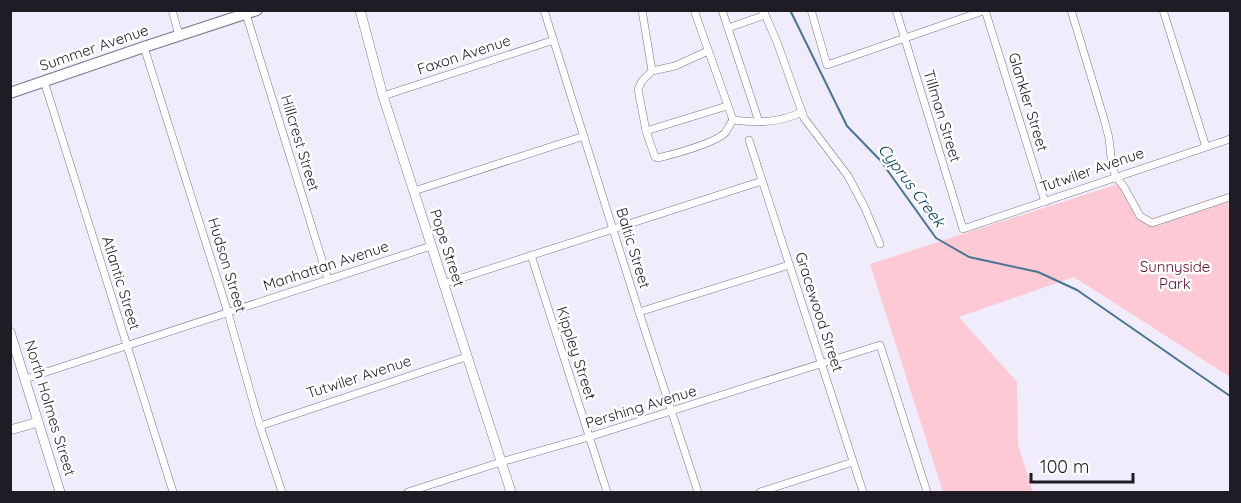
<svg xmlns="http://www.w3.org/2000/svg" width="1241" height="503" font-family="Quicksand,sans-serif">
<rect width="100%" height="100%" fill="#f0ecfc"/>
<!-- green -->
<polygon fill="#fdc9d4" points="1121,183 1140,216 1152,223 1227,198 1230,210 1230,377 1074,277 959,317 1017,382 1018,445 1033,492 943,492 870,264"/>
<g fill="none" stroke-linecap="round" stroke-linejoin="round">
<!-- stream -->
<polyline stroke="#487591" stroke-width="2" points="790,10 847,126 880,160 936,238 969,257 1038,272 1077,290 1230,396"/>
<defs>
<g id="street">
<polyline points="172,10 179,35"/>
<polyline points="544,10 639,312 698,492"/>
<polyline points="642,10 652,71"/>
<polyline points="694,10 733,120"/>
<polyline points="722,10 759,122"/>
<polyline points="763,10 777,42 804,118 848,176 865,208 880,244"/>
<polyline points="811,10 827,65 986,10"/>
<polyline points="896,10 963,229 1230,139"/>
<polyline points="985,10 1045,202"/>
<polyline points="1071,10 1104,119 1109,138 1112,166 1116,177 1124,187 1140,216 1152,223 1230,197"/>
<polyline points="1163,10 1206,147"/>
<polyline points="246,14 328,279"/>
<polyline points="728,28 765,15"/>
<polyline points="144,47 228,313 260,426 282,492"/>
<polyline points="708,51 675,66 652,71 642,81 638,89 646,131 727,106"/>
<polyline points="44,81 173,492"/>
<polyline points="383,96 554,40"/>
<path d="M733,120C757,123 779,123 802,112"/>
<path d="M646,131L655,157L658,158C674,154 713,144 725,133C728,129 730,124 733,120"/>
<polyline points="749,140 863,492"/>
<polyline points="414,191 584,136"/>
<polyline points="531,255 607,492"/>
<polyline points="443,284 762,181"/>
<polyline points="639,312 789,265"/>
<polyline points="25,379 431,246"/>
<polyline points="260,426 466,357"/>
<polyline points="408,492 501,462 589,437 880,345 927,492"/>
<polyline points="760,492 853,462"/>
</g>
<g id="secondary">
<polyline points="360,10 383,96 511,492"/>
<polyline points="10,332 60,492"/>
<polyline points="10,430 38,422"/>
</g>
<polyline id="primary" points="10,93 144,47 257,10"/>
</defs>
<!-- street casing -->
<use href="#street" stroke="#7c758c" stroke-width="8"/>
<!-- secondary casing -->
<use href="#secondary" stroke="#7c758c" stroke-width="10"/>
<!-- primary casing -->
<use href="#primary" stroke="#7c758c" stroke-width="12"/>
<!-- street -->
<use href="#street" stroke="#fff" stroke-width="7"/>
<!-- secondary -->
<use href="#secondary" stroke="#fff" stroke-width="9"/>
<!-- primary -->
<use href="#primary" stroke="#fff" stroke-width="10"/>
</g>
<g text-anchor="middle" stroke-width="5" stroke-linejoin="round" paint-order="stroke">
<!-- street labels -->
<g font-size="15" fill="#1f1c26" stroke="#fff">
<text transform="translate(94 48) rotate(-19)" y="5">Summer Avenue</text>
<text transform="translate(464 55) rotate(-18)" y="5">Faxon Avenue</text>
<text transform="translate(1028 102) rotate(73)" y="5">Glankler Street</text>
<text transform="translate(942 116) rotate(73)" y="5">Tillman Street</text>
<text transform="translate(300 143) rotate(73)" y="5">Hillcrest Street</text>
<text transform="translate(1092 170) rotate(-19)" y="5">Tutwiler Avenue</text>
<text transform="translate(447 248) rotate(72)" y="5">Pope Street</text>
<text transform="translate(633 248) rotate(73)" y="5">Baltic Street</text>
<text transform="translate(227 265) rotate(73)" y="5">Hudson Street</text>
<text transform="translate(326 266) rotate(-18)" y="5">Manhattan Avenue</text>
<text transform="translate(121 283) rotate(73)" y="5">Atlantic Street</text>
<text transform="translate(819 312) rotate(72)" y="5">Gracewood Street</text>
<text transform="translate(576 353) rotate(72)" y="5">Kippley Street</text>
<text transform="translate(359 377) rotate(-18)" y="5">Tutwiler Avenue</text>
<text transform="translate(641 407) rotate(-17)" y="5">Pershing Avenue</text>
<text transform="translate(50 408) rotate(73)" y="5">North Holmes Street</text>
</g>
<!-- park labels -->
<g font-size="15" fill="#600e2d" stroke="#fff">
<text x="1175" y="272">Sunnyside<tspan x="1175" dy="17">Park</tspan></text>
</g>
<!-- water labels -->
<g font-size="16" font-style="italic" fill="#003951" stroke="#fff">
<text transform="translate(912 185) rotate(53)" y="6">Cyprus Creek</text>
</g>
</g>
<!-- border -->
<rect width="1241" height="503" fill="none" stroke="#1f1c26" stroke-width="24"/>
<!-- scale -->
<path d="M1031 473v9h102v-9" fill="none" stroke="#1f1c26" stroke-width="3"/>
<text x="1040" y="473" font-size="18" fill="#1f1c26" stroke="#ffffff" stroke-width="4.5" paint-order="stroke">100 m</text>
</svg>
